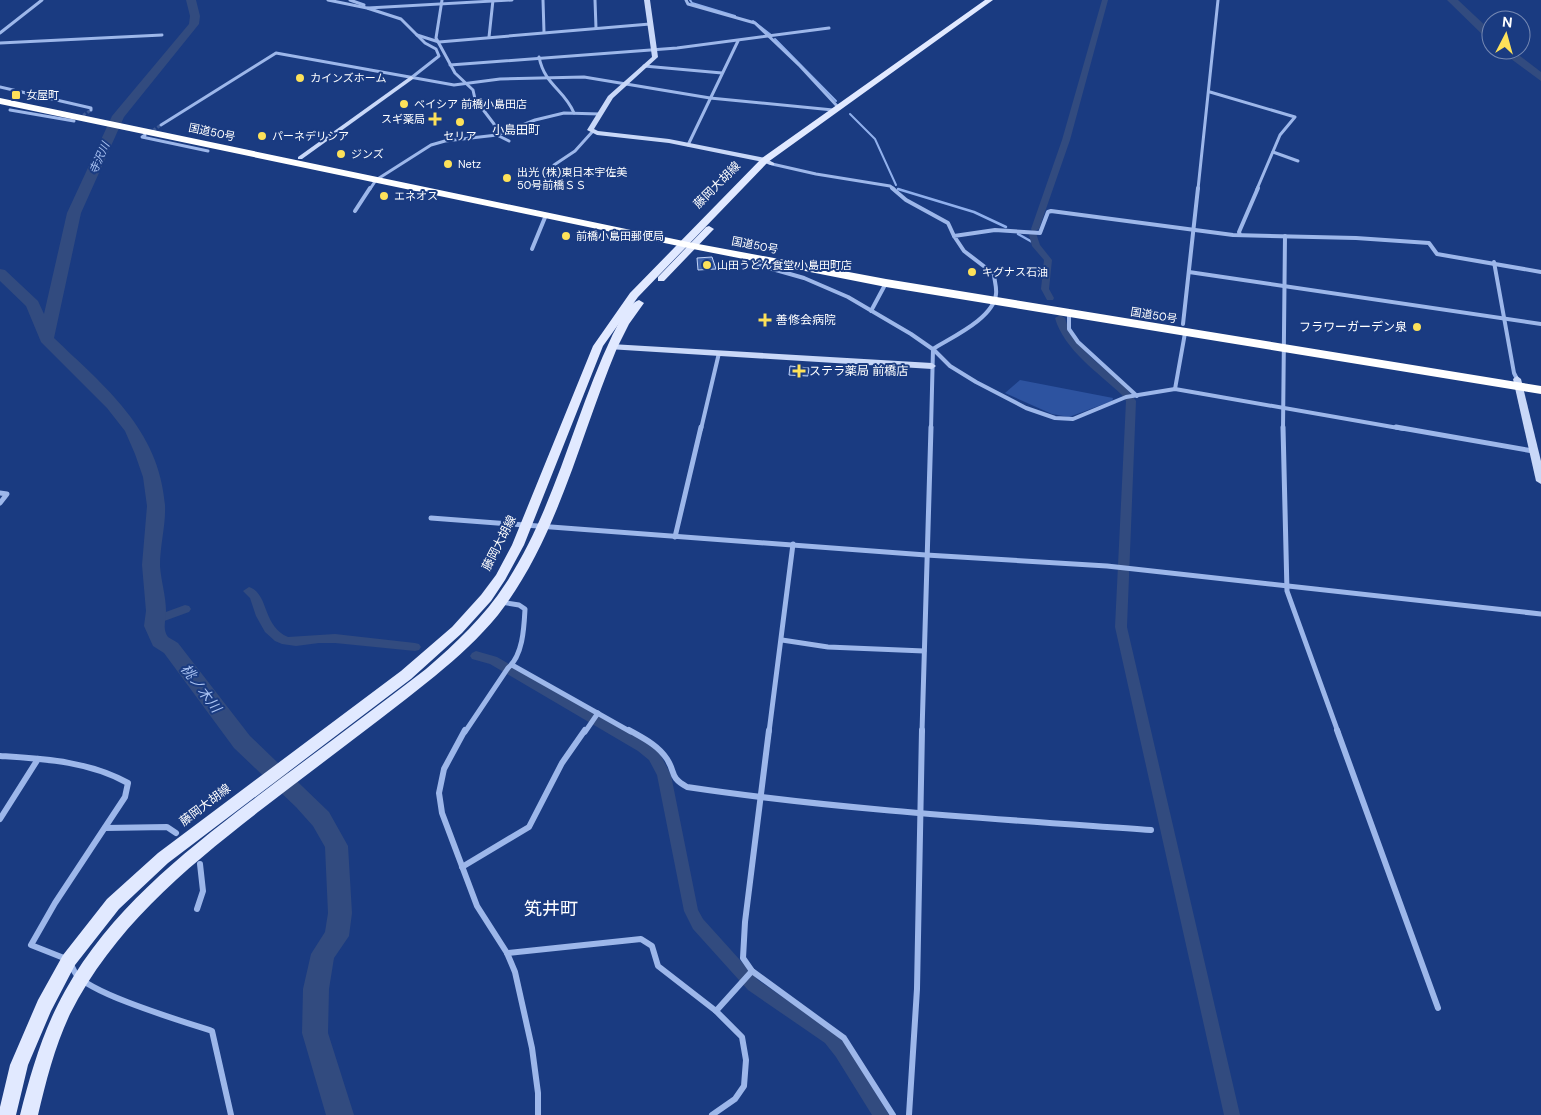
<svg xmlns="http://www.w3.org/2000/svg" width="1541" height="1115" font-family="'DM Sans','Noto Sans JP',sans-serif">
<rect width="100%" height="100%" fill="#1a3b81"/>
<!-- green -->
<polygon fill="#2d53a0" points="1020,380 1113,398 1112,401 1069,417 1052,414 1005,393"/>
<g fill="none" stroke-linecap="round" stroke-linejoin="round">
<!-- stream-far1 -->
<g stroke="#90b0ed" stroke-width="2">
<polyline points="690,0 692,3 735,16"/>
<polyline points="753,21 771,35"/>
<polyline points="775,39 836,101"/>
<polyline points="850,114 875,139 896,185"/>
</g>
<!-- stream -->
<g stroke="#90b0ed" stroke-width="2.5">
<polyline points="898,189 974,212 1006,227"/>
<polyline points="1018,234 1034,243"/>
</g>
<!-- canal -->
<g fill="#324b7f" fill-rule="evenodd">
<polygon points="1102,0 1108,0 1070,140 1039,229 1035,231 1032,231 1031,229 1062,140"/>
<polygon points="1033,232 1036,233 1040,245 1052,260 1049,289 1054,298 1053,300 1047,300 1041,289 1044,260 1032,246 1029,235"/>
<path d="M1060,315L1065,318C1074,355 1117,371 1136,401L1127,627L1240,1115H1224L1115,627L1126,401L1122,395C1099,373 1064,350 1055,318Z"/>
<path d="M249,587C269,593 262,626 288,637L335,634L415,643L419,644L421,647L419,650L415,651L335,643H319L296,646L282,644L275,641L265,632L256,616L250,598L243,591Z"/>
<polygon points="185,605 189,606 191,609 189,612 156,624 152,623 150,620 152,617"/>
<polygon points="476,651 497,657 648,743 659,752 671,775 698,910 703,919 758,980 835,1033 848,1047 889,1115 872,1115 836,1057 825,1043 748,990 693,929 684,911 657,775 649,760 638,751 490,664 472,659 470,656 472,653"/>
</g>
<!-- river -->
<g fill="#324b7f" fill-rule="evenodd">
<path d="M186,0H196L200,16L199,24L124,117L81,213L54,338C105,387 159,429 165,505C166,525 160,545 160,566C161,581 166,596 166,611C166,620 162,629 168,637C171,639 175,641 178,643L250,736L329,812L348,846L352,913L349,936L334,958L329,989L328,1033L354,1115H326L302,1033L303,989L311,954L325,932L328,913L325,847L313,826L296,807L234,748L164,653L153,646L144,626L146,611L142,565L147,506L143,477L135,454L125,431L107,408L41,342L26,306L0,281V269L5,270L38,301L44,314L67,213L112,116L189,24L190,16Z"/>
<polygon points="1447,0 1458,0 1491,31 1491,40 1487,39"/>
<polygon points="1499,50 1512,50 1541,72 1541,81"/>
</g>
</g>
<!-- building -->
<g fill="#3e62a9" stroke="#c2d4f8">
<polygon points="712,257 716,269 698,270 697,258"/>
<polygon points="790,366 809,368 808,376 789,375"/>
</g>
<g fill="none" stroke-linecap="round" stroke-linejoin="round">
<!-- street-tunnel -->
<g stroke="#3c5894" stroke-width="3" stroke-dasharray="3 2" stroke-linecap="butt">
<polyline points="79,118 91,110"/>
<polyline points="149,133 161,125"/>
</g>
<!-- street-far3 -->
<g stroke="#9db7ea" stroke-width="3">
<polyline points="328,0 367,8 401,19 425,43 436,49 439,56 411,78"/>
<polyline points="350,0 364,5"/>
<polyline points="442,0 436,38 455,73 473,90 475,99 494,124 497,135"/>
<polyline points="543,0 544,32"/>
<polyline points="595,0 596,28"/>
<polyline points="686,0 688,4 755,23 800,66 838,107"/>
<polyline points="368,8 512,0"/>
<polyline points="0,33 42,0"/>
<polyline points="417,35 439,42 650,24"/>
<polyline points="489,37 493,0"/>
<polyline points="0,43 162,35"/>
<path d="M539,57C545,86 564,89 574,113"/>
<polyline points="450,65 677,48 829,28"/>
<polyline points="644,66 722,73"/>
<polyline points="0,87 91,108 91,110"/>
<polyline points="1210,92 1295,117 1280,135 1257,189"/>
<polyline points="10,110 74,121"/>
<polyline points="161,125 276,53 454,85 500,79 584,77 710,98 833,110"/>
<polyline points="145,135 142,137 208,151"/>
<polyline points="497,135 509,141"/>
<polyline points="688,145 738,41"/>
<polyline points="1273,152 1298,161"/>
<polyline points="772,164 816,174 890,186 894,189"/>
<polyline points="554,165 575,151 593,131"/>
<polyline points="370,189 376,180 431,145 445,141 497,135 535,120 564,113 600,114"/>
<polyline points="1198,189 1218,0"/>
</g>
<!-- street-far2 -->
<g stroke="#9db7ea" stroke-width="4">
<polyline points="892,188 906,200 948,223 954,236"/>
<polyline points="355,211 370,188"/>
<polyline points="1240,235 1239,232 1258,188"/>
<polyline points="532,249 546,215"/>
<polyline points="1494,262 1514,373 1517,379"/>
<polyline points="758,265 804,278 848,297 911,334 934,350 950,366 976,382 1026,408 1055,418 1073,419 1126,397 1175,389 1404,429"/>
<polyline points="1189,272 1541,324"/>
<polyline points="871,311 886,283"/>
<polyline points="1069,314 1069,329 1078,342 1137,396"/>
<polyline points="1183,324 1198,188"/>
<path d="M933,349C952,337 994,318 996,294C997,287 994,280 994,274L964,251L954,236L995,230L1040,233L1048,212L1051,211L1233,235L1356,238L1429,243L1437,254L1541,272"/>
<polyline points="1175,389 1185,333"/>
<polyline points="701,429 719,353"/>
<polyline points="931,429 933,349"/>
<polyline points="1283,429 1285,236"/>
</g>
<!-- street-far1 -->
<g stroke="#9db7ea" stroke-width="5">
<polyline points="1283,427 1287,591 1338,732"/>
<polyline points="1396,427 1533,451"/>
<polyline points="0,493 7,494 0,503"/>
<polyline points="431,518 926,555 1107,566 1541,614"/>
<polyline points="675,537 701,427"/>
<polyline points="782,640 828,647 924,651"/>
<polyline points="512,665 631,732"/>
<path d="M465,732L508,668C523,655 524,628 525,609L519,605L501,602"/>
<polyline points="585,732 598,713"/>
<polyline points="769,732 793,544"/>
<polyline points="922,732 931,427"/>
</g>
<!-- street -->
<g stroke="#9db7ea" stroke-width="6">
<polyline points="465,730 444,769 439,793 442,813 477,906 507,953 515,972 532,1048 538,1093 538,1115"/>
<path d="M629,730C643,738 658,745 667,759C676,773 669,777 687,787C841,810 996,819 1151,830"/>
<polyline points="769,730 745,922 743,958 752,971 844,1038 893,1115"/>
<polyline points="1337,730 1438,1008"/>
<path d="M0,756C45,759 88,761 128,783L125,797L55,903L31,945L69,960C71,964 73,970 76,974C90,994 185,1022 212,1031L231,1115"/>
<polyline points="0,819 38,759"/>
<polyline points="105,828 167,827 176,833"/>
<polyline points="462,867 529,827 562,763 585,730"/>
<polyline points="197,909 203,891 200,864"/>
<polyline points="507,953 641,939 652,946 658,966 716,1011 752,971"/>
<polyline points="712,1115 735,1099 744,1086 746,1060 742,1037 716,1011"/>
<polyline points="909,1115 917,989 922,730"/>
</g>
<!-- secondary -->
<g fill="#c9d8f8" fill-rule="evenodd">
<polygon points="644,0 650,0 658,57 613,98 594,129 598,131 669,139 765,158 774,163 774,165 770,165 763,162 669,143 597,135 587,130 608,96 652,57"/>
<polygon points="411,76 414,78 413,79 302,159 298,159 298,157"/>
<polygon points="611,344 932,363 936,366 932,369 608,349 608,345"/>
<polygon points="1517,376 1521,379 1541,461 1541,484 1536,481 1513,379"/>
</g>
<!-- primary -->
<g fill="#e1e9ff" fill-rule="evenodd">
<polygon points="985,0 993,0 768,162 638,297 603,346 524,545 505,580 491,601 462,633 411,679 168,863 119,909 75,965 51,1011 28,1065 16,1115 0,1115 0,1107 10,1065 38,1000 63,955 107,899 158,853 401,671 452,627 481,595 496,575 512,545 593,346 630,293 762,158"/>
<polygon points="709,226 714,229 712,231 664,281 658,281 658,277 706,227"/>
<path d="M639,300L644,303L629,324L617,348C580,436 558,538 498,615C479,638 458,657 435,676C378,722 319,765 262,809C186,868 114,927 70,1014C55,1046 46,1081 38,1115H20C31,1072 43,1030 65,991C110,911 179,856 251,801C309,757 368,714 426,669C456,643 484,617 506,583C555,508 574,416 612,336C618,325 627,304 639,300Z"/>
</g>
<!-- highway -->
<polygon fill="#fff" fill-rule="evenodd" points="0,98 693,243 886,279 1541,386 1541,394 886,287 693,249 0,104"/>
</g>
<!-- markers -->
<g fill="#fde159" stroke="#1a3b81" stroke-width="2">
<circle cx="300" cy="78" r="5"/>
<rect x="11" y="90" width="10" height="10" rx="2.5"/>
<circle cx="404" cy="104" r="5"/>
<path d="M432.5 111.5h5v5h5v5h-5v5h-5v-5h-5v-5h5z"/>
<circle cx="460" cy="122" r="5"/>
<circle cx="262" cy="136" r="5"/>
<circle cx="341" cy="154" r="5"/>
<circle cx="448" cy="164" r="5"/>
<circle cx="507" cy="178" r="5"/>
<circle cx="384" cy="196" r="5"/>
<circle cx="566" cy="236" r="5"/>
<circle cx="707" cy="265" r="5"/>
<circle cx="972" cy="272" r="5"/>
<path d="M762.5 312.5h5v5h5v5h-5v5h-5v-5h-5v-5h5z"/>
<circle cx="1417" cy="327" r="5"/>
<path d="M796.5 363.5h5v5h5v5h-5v5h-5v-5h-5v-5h5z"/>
</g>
<g text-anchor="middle" stroke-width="4" stroke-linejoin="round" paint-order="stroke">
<!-- far-poi labels -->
<g font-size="11" fill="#fff" stroke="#1a3b81" text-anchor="start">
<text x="310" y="82">カインズホーム</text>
<text x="26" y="99">女屋町</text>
<text x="414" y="108">ベイシア 前橋小島田店</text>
<text x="425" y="123" text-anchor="end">スギ薬局</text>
<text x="272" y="140">パーネデリシア</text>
<text x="460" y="140" text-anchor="middle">セリア</text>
<text x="351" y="158">ジンズ</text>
<text x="458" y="168">Netz</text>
<text x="517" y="176">出光 (株)東日本宇佐美<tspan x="517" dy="13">50号前橋ＳＳ</tspan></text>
<text x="394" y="200">エネオス</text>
<text x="576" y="240">前橋小島田郵便局</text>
<text x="717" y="269">山田うどん食堂 小島田町店</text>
<text x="982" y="276">キグナス石油</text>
</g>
<!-- far-street labels -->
<g font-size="11" fill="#fff" stroke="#1a3b81">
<text transform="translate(212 132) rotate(12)" y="4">国道50号</text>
<text transform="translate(755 245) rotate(11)" y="4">国道50号</text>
<text transform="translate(1154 315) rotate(9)" y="4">国道50号</text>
</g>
<!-- far-water labels -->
<g font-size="11" font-style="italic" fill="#a9c2f2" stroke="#1a3b81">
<text transform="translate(99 158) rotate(-66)" y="4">寺沢川</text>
</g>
<!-- far-quarter labels -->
<g font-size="12" fill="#fff" stroke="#1a3b81">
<text x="516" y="134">小島田町</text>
</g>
<!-- street labels -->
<g font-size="12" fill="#fff" stroke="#1a3b81">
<text transform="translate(717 185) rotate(-45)" y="4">藤岡大胡線</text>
<text transform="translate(499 543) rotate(-63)" y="4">藤岡大胡線</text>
<text transform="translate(205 805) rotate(-37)" y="4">藤岡大胡線</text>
</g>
<!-- poi labels -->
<g font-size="12" fill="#fff" stroke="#1a3b81" text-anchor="start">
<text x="776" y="324">善修会病院</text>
<text x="1407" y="331" text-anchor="end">フラワーガーデン泉</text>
<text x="809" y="375">ステラ薬局 前橋店</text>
</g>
<!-- water labels -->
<g font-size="14" font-style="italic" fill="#a9c2f2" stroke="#1a3b81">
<text transform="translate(201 688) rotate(53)" y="5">桃ノ木川</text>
</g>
<!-- near-quarter labels -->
<g font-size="18" fill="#fff" stroke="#1a3b81">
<text x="551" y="915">笂井町</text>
</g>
</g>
<!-- north arrow -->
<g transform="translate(1506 35) rotate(6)"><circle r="24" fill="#1a3b81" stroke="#7689b3"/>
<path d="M0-4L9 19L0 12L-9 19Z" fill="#fde159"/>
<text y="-8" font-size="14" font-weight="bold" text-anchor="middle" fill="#ffffff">N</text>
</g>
</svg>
